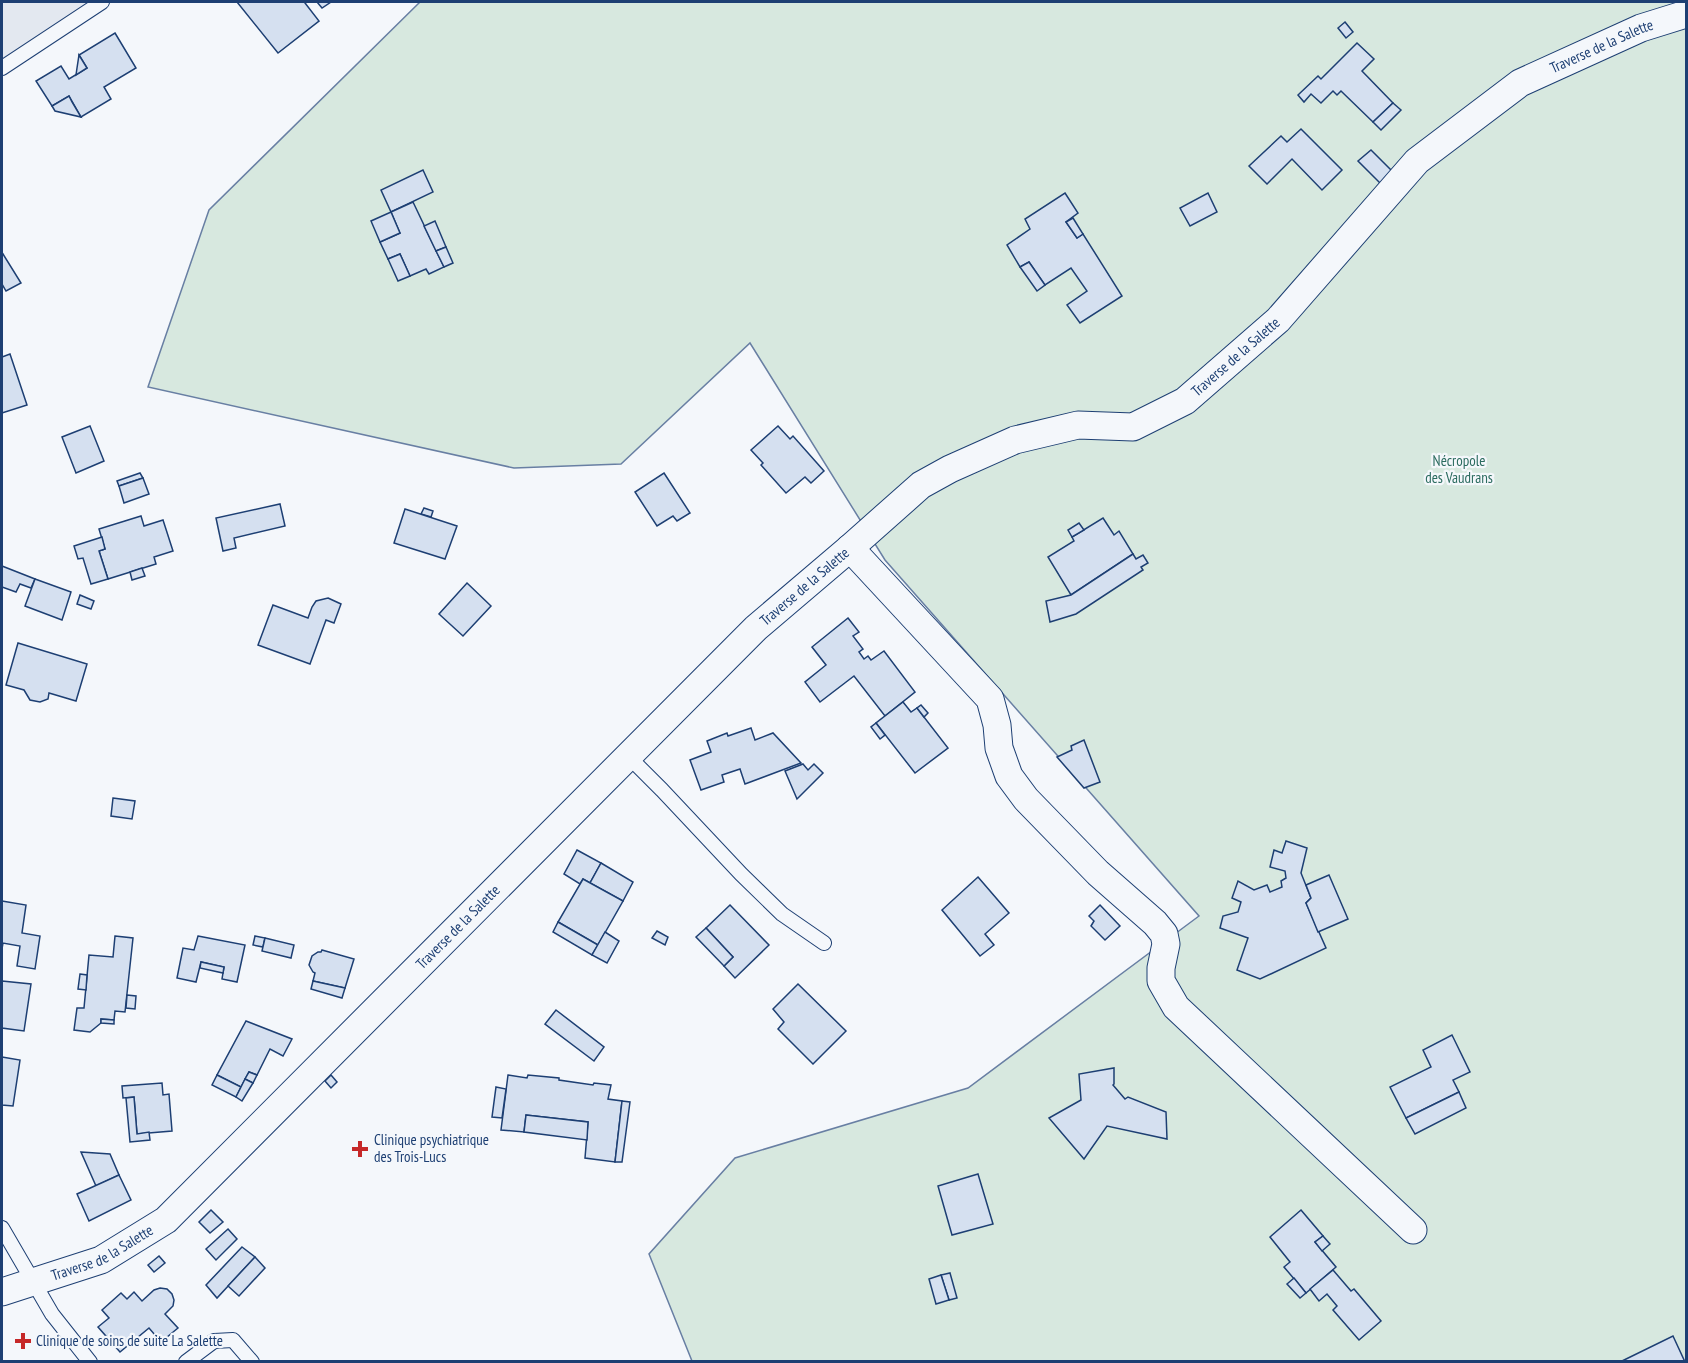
<svg xmlns="http://www.w3.org/2000/svg" width="1688" height="1363" font-family="'PT Sans Narrow',sans-serif">
<rect width="100%" height="100%" fill="#f4f7fb"/>
<!-- green -->
<polygon fill="#d7e8df" stroke="#687fa3" stroke-width="1.5" points="420,2 1686,2 1686,1361 692,1361 649,1254 735,1158 968,1088 1199,916 885,560 750,343 621,464 514,468 148,387 209,210"/>
<!-- parking -->
<polygon fill="#e3e8f0" stroke="#687fa3" stroke-width="1.5" points="2,2 97,2 2,68"/>
<!-- building -->
<g fill="#d5e0f0" stroke="#1d3f73" stroke-width="1.5">
<polygon points="237,2 307,2 305,3 319,21 278,53"/>
<polygon points="317,2 331,2 322,8"/>
<polygon points="1345,22 1353,32 1346,38 1338,28"/>
<polygon points="115,33 136,68 104,87 111,99 81,117 69,96 52,106 36,81 61,66 69,79 82,71 87,68 79,55"/>
<polygon points="1357,43 1374,59 1362,71 1393,103 1373,122 1341,91 1337,95 1333,91 1321,103 1311,94 1304,102 1298,95 1318,76 1321,79"/>
<polygon points="79,55 87,68 76,75 77,68"/>
<polygon points="69,96 72,102 81,117 55,111 52,106"/>
<polygon points="1393,103 1401,110 1381,130 1373,122"/>
<polygon points="1301,129 1342,170 1322,190 1292,159 1267,184 1249,166 1281,136 1287,142"/>
<polygon points="1371,150 1394,173 1382,185 1358,161"/>
<polygon points="423,170 433,192 391,212 381,190"/>
<polygon points="1065,193 1078,213 1066,222 1077,238 1083,234 1122,296 1080,323 1067,305 1087,291 1071,268 1045,285 1029,262 1020,267 1007,245 1030,229 1025,219"/>
<polygon points="1208,193 1217,212 1190,226 1180,208"/>
<polygon points="413,202 444,267 429,274 426,269 410,276 400,254 388,259 380,242 400,233 391,212"/>
<polygon points="391,212 400,233 380,242 371,221"/>
<polygon points="1073,218 1083,234 1077,238 1066,222"/>
<polygon points="435,221 446,247 436,251 424,226"/>
<polygon points="446,247 453,263 444,267 436,251"/>
<polygon points="3,254 21,283 6,291 2,284 2,255"/>
<polygon points="400,254 410,276 398,281 388,259"/>
<polygon points="1029,262 1045,285 1037,291 1020,267"/>
<polygon points="10,354 27,405 2,413 2,357"/>
<polygon points="90,426 104,461 76,473 62,437"/>
<polygon points="778,426 790,439 793,436 824,471 811,483 805,477 786,493 761,465 763,463 751,450"/>
<polygon points="140,473 143,478 119,486 117,481"/>
<polygon points="664,473 690,513 677,521 673,516 657,526 635,492"/>
<polygon points="143,478 149,494 124,503 119,486"/>
<polygon points="280,504 285,526 234,538 236,548 223,551 216,518"/>
<polygon points="424,508 433,511 431,517 421,514"/>
<polygon points="405,509 457,526 445,559 394,543"/>
<polygon points="141,516 144,526 163,520 173,551 154,557 156,564 108,579 99,551 105,549 99,529"/>
<polygon points="1103,518 1114,535 1119,531 1133,554 1071,595 1048,557 1074,541 1072,537"/>
<polygon points="1079,523 1084,530 1072,537 1068,530"/>
<polygon points="102,537 105,549 99,551 108,579 91,584 83,558 78,559 74,546"/>
<polygon points="1133,554 1136,559 1143,555 1148,563 1141,567 1143,570 1076,614 1050,622 1046,601 1071,595"/>
<polygon points="2,566 35,579 31,588 20,584 16,592 2,587"/>
<polygon points="142,568 145,576 132,580 130,572"/>
<polygon points="35,579 71,592 62,620 25,606"/>
<polygon points="467,583 491,606 463,636 439,614"/>
<polygon points="80,595 94,601 91,609 77,604"/>
<polygon points="328,598 341,604 334,623 326,620 310,664 258,645 273,605 308,618 312,607 316,601"/>
<polygon points="848,618 859,632 853,636 863,649 859,652 864,659 868,656 871,660 884,651 915,692 885,716 854,676 820,702 805,682 826,665 812,647"/>
<polygon points="18,643 87,664 76,701 49,693 48,699 40,702 30,700 24,690 6,685"/>
<polygon points="903,702 911,712 917,708 948,748 915,773 876,723"/>
<polygon points="921,705 928,713 924,717 917,708"/>
<polygon points="876,723 885,735 880,739 871,727"/>
<polygon points="751,728 755,740 773,733 801,763 745,784 740,769 722,775 724,782 701,790 690,760 711,752 707,741 727,733 728,736"/>
<polygon points="1084,740 1100,782 1084,788 1057,757 1072,750 1071,746"/>
<polygon points="803,764 808,770 814,764 823,773 797,799 785,771"/>
<polygon points="113,798 135,801 132,819 111,816"/>
<polygon points="1286,841 1307,848 1301,873 1311,898 1306,903 1326,948 1260,979 1237,970 1248,938 1220,928 1223,916 1238,912 1241,902 1232,898 1238,881 1254,890 1267,885 1270,892 1282,887 1281,881 1286,878 1285,871 1270,867 1274,850 1282,853"/>
<polygon points="577,850 601,863 590,883 583,879 580,884 564,874"/>
<polygon points="601,863 633,882 623,901 590,883"/>
<polygon points="1329,875 1348,919 1318,932 1306,903 1311,898 1306,885"/>
<polygon points="978,877 1009,913 985,934 994,945 980,956 942,910"/>
<polygon points="583,879 623,901 598,945 558,922"/>
<polygon points="2,901 26,905 22,933 40,936 35,969 17,966 20,946 3,943 2,949"/>
<polygon points="730,905 769,945 735,978 724,966 733,957 706,928"/>
<polygon points="1100,905 1120,926 1105,940 1091,926 1094,921 1089,916"/>
<polygon points="558,922 598,945 592,955 553,932"/>
<polygon points="706,928 733,957 724,966 696,937"/>
<polygon points="657,931 668,937 665,945 652,938"/>
<polygon points="605,932 619,941 607,963 592,955"/>
<polygon points="115,936 133,938 125,1012 115,1011 114,1020 101,1019 101,1023 90,1032 74,1030 77,1008 84,1008 89,955 113,957"/>
<polygon points="198,936 245,945 237,982 222,979 224,967 201,962 196,982 177,978 183,948 194,950"/>
<polygon points="255,936 265,938 263,947 253,945"/>
<polygon points="265,938 294,945 291,958 262,951"/>
<polygon points="322,950 354,959 345,988 313,981 315,973 313,972 309,965 312,956 318,952 321,952"/>
<polygon points="201,962 224,967 223,973 200,968"/>
<polygon points="80,974 87,975 86,990 78,989"/>
<polygon points="2,981 31,984 24,1031 2,1028"/>
<polygon points="313,981 345,988 342,998 311,989"/>
<polygon points="798,984 846,1031 813,1064 778,1029 784,1022 773,1009"/>
<polygon points="127,995 136,996 135,1009 126,1008"/>
<polygon points="556,1010 604,1047 594,1061 545,1024"/>
<polygon points="101,1019 114,1020 114,1024 101,1023"/>
<polygon points="246,1021 292,1039 283,1056 270,1049 257,1075 249,1072 241,1087 217,1075"/>
<polygon points="1452,1035 1470,1072 1453,1080 1459,1092 1406,1118 1390,1087 1431,1067 1423,1050"/>
<polygon points="2,1057 20,1060 13,1106 2,1105"/>
<polygon points="1114,1068 1114,1084 1113,1085 1125,1099 1128,1097 1166,1112 1167,1139 1107,1126 1084,1159 1049,1118 1081,1100 1079,1074"/>
<polygon points="249,1072 257,1075 253,1083 245,1079"/>
<polygon points="217,1075 241,1087 236,1097 212,1085"/>
<polygon points="331,1075 337,1082 331,1088 325,1081"/>
<polygon points="508,1075 527,1078 528,1075 559,1078 559,1080 593,1085 594,1083 611,1085 608,1099 622,1101 615,1162 585,1158 588,1122 526,1115 524,1132 501,1130"/>
<polygon points="245,1079 253,1083 242,1101 236,1097"/>
<polygon points="162,1083 163,1095 169,1094 172,1131 137,1134 134,1097 123,1098 122,1086"/>
<polygon points="496,1087 506,1089 502,1118 492,1117"/>
<polygon points="1459,1092 1466,1108 1415,1134 1406,1118"/>
<polygon points="134,1097 137,1134 149,1132 150,1140 130,1142 126,1098"/>
<polygon points="622,1101 630,1102 622,1162 615,1162"/>
<polygon points="526,1115 588,1122 587,1140 524,1132"/>
<polygon points="81,1152 110,1154 119,1175 96,1186"/>
<polygon points="978,1174 993,1224 952,1235 938,1186"/>
<polygon points="119,1175 131,1200 89,1221 77,1194"/>
<polygon points="211,1210 223,1222 210,1233 199,1222"/>
<polygon points="1301,1210 1323,1236 1315,1242 1336,1267 1306,1293 1284,1267 1290,1262 1270,1237"/>
<polygon points="228,1229 237,1239 216,1260 206,1249"/>
<polygon points="1323,1236 1330,1244 1322,1251 1315,1242"/>
<polygon points="242,1247 255,1257 217,1298 206,1285"/>
<polygon points="159,1256 165,1263 154,1272 148,1265"/>
<polygon points="255,1257 265,1268 239,1296 228,1286"/>
<polygon points="1333,1270 1351,1291 1354,1289 1381,1321 1359,1340 1333,1310 1337,1306 1327,1294 1319,1301 1310,1289"/>
<polygon points="950,1273 957,1298 949,1300 941,1275"/>
<polygon points="941,1275 949,1300 936,1304 929,1279"/>
<polygon points="1294,1278 1306,1293 1300,1298 1287,1284"/>
<polygon points="160,1288 167,1289 172,1294 174,1300 173,1306 165,1314 178,1328 161,1342 149,1328 120,1352 98,1327 109,1318 102,1310 121,1293 127,1299 134,1292 142,1301 154,1290"/>
<polygon points="1673,1336 1685,1362 1622,1361"/>
</g>
<g fill="none" stroke-linecap="round" stroke-linejoin="round">
<defs>
<g id="service">
<polyline points="2,68 102,2"/>
<polyline points="628,756 662,790 741,874 782,914 824,943"/>
<polyline points="2,1228 52,1314 90,1362"/>
<polyline points="186,1362 214,1341 233,1340 252,1362"/>
</g>
<g id="minor">
<polyline points="850,548 990,699 997,725 999,748 1009,776 1026,799 1098,873 1155,923 1164,934 1166,944 1161,968 1161,981 1176,1007 1413,1230"/>
<path id="s1" d="M2,1292L101,1260L166,1220L756,628L850,548L921,485L950,469L1015,440L1078,425L1133,427L1185,401L1278,320L1417,161L1520,83L1641,28L1686,14"/>
</g>
</defs>
<!-- service casing -->
<use href="#service" stroke="#1d3f73" stroke-width="16"/>
<!-- minor casing -->
<use href="#minor" stroke="#1d3f73" stroke-width="29"/>
<!-- service -->
<use href="#service" stroke="#f4f7fb" stroke-width="14"/>
<!-- minor -->
<use href="#minor" stroke="#f4f7fb" stroke-width="27"/>
</g>
<!-- markers -->
<g fill="#c62828" stroke="#f4f7fb" stroke-width="2">
<path d="M357 1140h6v6h6v6h-6v6h-6v-6h-6v-6h6z"/>
<path d="M20 1332h6v6h6v6h-6v6h-6v-6h-6v-6h6z"/>
</g>
<g text-anchor="middle" stroke-width="4.5" stroke-linejoin="round" paint-order="stroke">
<!-- street labels -->
<g font-size="15" fill="#1d3f73" stroke="#f4f7fb">
<text dy="5" stroke="none"><textPath href="#s1" startOffset="2070">Traverse de la Salette</textPath></text>
<text dy="5" stroke="none"><textPath href="#s1" startOffset="1584">Traverse de la Salette</textPath></text>
<text dy="5" stroke="none"><textPath href="#s1" startOffset="1080">Traverse de la Salette</textPath></text>
<text dy="5" stroke="none"><textPath href="#s1" startOffset="594">Traverse de la Salette</textPath></text>
<text dy="5" stroke="none"><textPath href="#s1" startOffset="108">Traverse de la Salette</textPath></text>
</g>
<!-- park labels -->
<g font-size="15" fill="#2c6c60" stroke="#f4f7fb">
<text x="1459" y="466">Nécropole<tspan x="1459" dy="17">des Vaudrans</tspan></text>
</g>
<!-- poi labels -->
<g font-size="15" fill="#1d3f73" stroke="#f4f7fb" text-anchor="start">
<text x="374" y="1145">Clinique psychiatrique<tspan x="374" dy="17">des Trois-Lucs</tspan></text>
<text x="36" y="1346">Clinique de soins de suite La Salette</text>
</g>
</g>
<!-- border -->
<rect width="1688" height="1363" fill="none" stroke="#1d3f73" stroke-width="6"/>
</svg>
